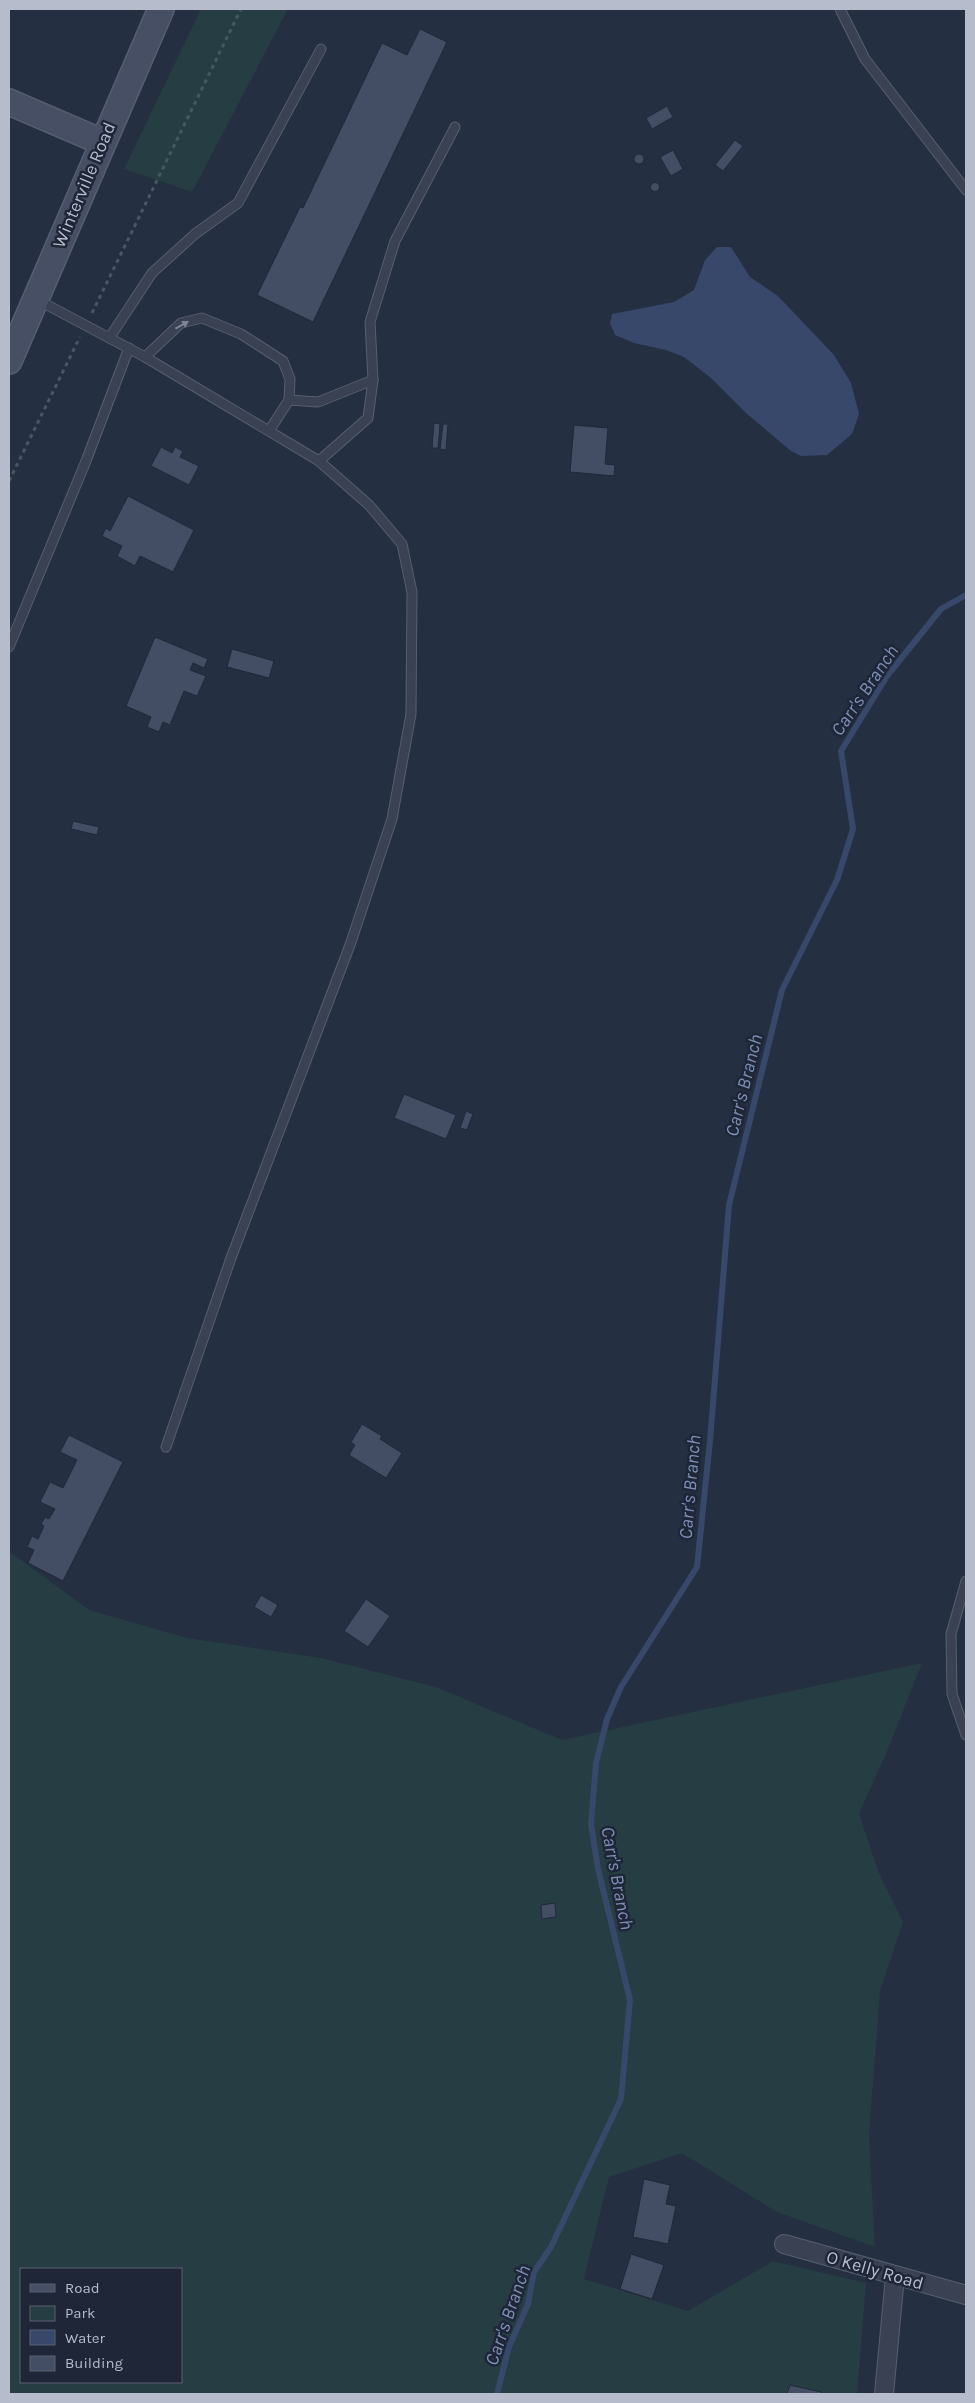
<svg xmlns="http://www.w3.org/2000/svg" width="975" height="2403" font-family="Karla,sans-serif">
<rect width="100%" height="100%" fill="#242f42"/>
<!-- green -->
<g fill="#263d43" fill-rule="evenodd">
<polygon points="201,9 288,9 192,192 124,169"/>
<path d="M9,1551L89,1610L187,1638L321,1658L436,1687L562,1740L922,1663L886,1754L859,1814L878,1871L903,1922L880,1991L869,2134L875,2247L777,2212L682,2153L609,2177L584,2279L688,2311L773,2261L866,2283L857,2394H9ZM21,2269H181V2382H21Z"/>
</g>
<!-- water -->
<polygon fill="#37486a" points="717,247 731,247 750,277 778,296 834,355 851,383 859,414 852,434 827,455 801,456 791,451 746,413 711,378 684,357 666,350 634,343 615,335 610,323 612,314 674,302 694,290 705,260"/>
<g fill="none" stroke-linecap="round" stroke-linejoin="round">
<!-- stream -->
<polyline stroke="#37486a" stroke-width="6" points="497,2394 509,2347 528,2304 534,2272 551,2247 621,2099 630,2000 598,1869 591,1824 596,1763 607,1719 621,1687 697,1567 710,1441 729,1205 782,990 837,880 853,829 841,751 887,676 941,609 966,595"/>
</g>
<!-- building -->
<g fill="#434e64" stroke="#202839">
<polygon points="420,29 447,42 313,322 257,295 300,207 303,208 382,43 407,55"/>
<polygon points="667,106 673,117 652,129 646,118"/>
<polygon points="735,140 743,146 723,171 715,165"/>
<polygon points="673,150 683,169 671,176 660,157"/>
<circle cx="639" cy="159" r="5"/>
<circle cx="655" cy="187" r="4.5"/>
<polygon points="434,423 440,424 438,448 432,448"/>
<polygon points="443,424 448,424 446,450 440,449"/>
<polygon points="574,425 608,428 605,464 615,465 614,476 570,472"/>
<polygon points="161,447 172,453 175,447 183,451 180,457 199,466 189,485 151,466"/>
<polygon points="128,496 194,530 173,572 140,556 135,566 117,556 122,546 102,536 106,528 110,531"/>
<polygon points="155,637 208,659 204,668 193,663 190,670 206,676 197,696 184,691 170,725 163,722 159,732 147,727 151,717 126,706"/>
<polygon points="232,649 274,661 269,678 227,667"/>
<polygon points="73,821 99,827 97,835 71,829"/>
<polygon points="404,1094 456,1115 446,1139 394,1118"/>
<polygon points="466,1111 473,1114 467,1130 460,1128"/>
<polygon points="362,1424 382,1436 380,1439 402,1453 386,1478 349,1455 355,1445 351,1442"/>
<polygon points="69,1435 123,1462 63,1581 28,1563 34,1550 27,1547 32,1536 38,1539 44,1526 41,1524 45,1517 49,1519 55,1509 40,1502 50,1482 63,1488 77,1460 60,1452"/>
<polygon points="261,1595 278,1605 271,1617 254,1607"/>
<polygon points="366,1599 390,1616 368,1647 344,1631"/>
<polygon points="555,1903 556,1917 542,1919 541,1905"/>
<polygon points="644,2179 670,2185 666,2204 676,2206 668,2244 633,2237"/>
<polygon points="631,2254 664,2265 652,2299 620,2289"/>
<polygon points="790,2385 821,2392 821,2394 787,2394"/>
</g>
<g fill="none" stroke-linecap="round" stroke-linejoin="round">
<defs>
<g id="lane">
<polyline points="840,9 865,59 966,190"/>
<polyline points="36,299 145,357 319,461 369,505 402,544 412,592 411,714 392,819 350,945 231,1258 166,1447"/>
<polyline points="110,337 152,273 195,234 238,203 321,49"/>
<polyline points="145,357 181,323 202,318 241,334 283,361 290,379 289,400 269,431"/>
<polyline points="289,400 318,402 373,380 370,322 395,241 455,127"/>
<polyline points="319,461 368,418 373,380"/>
<polyline points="9,647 86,461 129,348"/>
<polyline points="966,1581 951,1634 952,1694 966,1735"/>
</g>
<g id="street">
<polyline points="784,2244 966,2295"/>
<polyline points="884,2394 895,2276"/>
</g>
<g id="secondary">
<polyline points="9,102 102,142"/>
<polyline points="9,361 161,9"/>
</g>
</defs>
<!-- lane casing -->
<use href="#lane" stroke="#575f6f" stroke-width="11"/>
<!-- street casing -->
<use href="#street" stroke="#575f6f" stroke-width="20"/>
<!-- secondary casing -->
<use href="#secondary" stroke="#575f6f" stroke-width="28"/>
<!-- path -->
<g stroke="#455a60" stroke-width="3" stroke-dasharray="4 4" stroke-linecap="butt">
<polyline points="92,313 241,9"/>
<polyline points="9,481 80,337"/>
</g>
<!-- lane -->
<use href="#lane" stroke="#394152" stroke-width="9"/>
<!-- street -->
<use href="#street" stroke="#394152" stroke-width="18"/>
<!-- secondary -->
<use href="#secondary" stroke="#474f65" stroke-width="25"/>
</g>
<!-- one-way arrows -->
<defs><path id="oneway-solid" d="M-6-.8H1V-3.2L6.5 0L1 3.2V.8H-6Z" transform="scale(1.25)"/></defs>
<use fill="#7e8595" href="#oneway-solid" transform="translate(182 325) rotate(-29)"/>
<g text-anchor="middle" stroke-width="5" stroke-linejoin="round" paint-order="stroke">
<!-- street labels -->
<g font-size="18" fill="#b6bccc" stroke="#1e2637">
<text transform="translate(84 185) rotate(-67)" y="6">Winterville Road</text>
<text transform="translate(875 2270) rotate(16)" y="6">O Kelly Road</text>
</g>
<!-- water labels -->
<g font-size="19" font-style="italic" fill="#7c8fb4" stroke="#1e2637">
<text transform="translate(864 690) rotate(-56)" y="7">Carr's Branch</text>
<text transform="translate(743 1085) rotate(-76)" y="7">Carr's Branch</text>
<text transform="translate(689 1487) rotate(-85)" y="7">Carr's Branch</text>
<text transform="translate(618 1878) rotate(79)" y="7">Carr's Branch</text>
<text transform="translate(507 2315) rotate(-71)" y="7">Carr's Branch</text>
</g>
</g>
<!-- border -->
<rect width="975" height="2403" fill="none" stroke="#b6bccc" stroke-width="20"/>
<!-- legend -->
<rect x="20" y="2268" width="162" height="115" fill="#1e2637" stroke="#5b6273"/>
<rect x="30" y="2284" width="25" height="8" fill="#474f65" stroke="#5b6273"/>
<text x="65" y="2293" font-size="15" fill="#b6bccc">Road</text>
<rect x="30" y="2306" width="25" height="15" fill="#263d43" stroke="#5b6273"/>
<text x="65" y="2318" font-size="15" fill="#b6bccc">Park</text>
<rect x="30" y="2330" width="25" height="15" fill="#37486a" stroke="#5b6273"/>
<text x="65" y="2343" font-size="15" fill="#b6bccc">Water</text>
<rect x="30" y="2356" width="25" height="15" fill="#434e64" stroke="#5b6273"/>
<text x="65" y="2368" font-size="15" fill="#b6bccc">Building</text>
</svg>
